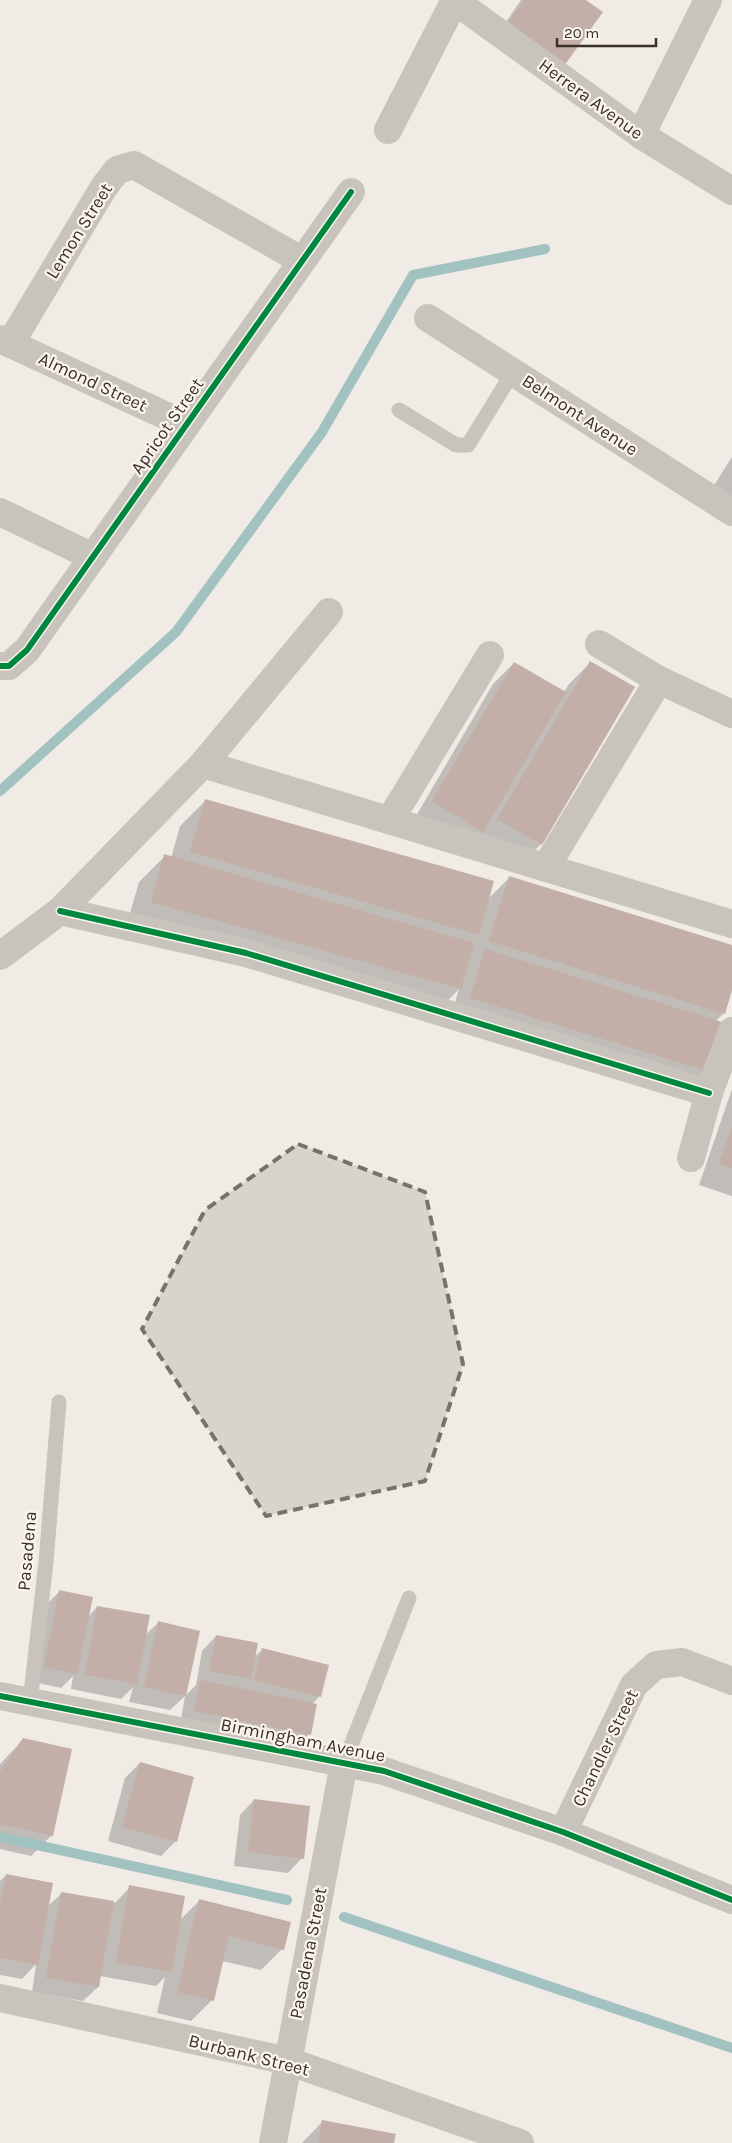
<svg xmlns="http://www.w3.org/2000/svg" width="732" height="2143" font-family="Karla,sans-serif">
<rect width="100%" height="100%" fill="#f0ebe5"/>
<!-- shadow -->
<g fill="#0003">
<polygon points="521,0 584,0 493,41"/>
<polygon points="732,457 732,497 713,487"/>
<polygon points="514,663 564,692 569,684 590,663 541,844 520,865 412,823 493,684"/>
<polygon points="206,800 488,899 509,878 732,947 732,985 724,1013 716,1021 706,1070 685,1091 450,1019 459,989 434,1015 126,927 139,882 165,856 171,858 180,826"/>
<polygon points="732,1089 732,1196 699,1185"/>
<polygon points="60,1591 87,1618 97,1607 144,1636 158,1623 185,1696 170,1710 129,1702 133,1687 121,1699 71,1689 73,1676 61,1688 29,1681 45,1606"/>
<polygon points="216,1636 253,1658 263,1649 320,1696 312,1704 309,1734 295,1749 180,1725 185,1696 196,1685 202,1651"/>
<polygon points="24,1739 52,1835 31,1856 0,1849 0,1764"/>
<polygon points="140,1763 176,1841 161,1856 108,1841 125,1778"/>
<polygon points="254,1800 302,1858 288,1873 234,1866 240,1815"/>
<polygon points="6,1875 47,1907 61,1894 115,1903 130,1887 180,1920 199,1901 282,1949 261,1970 222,1961 212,2000 191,2021 157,2013 165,1977 156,1986 100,1976 98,1987 83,2001 32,1992 36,1964 22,1979 0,1975 0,1881"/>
<polygon points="323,2121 393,2143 302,2143"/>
</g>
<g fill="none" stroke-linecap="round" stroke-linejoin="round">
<!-- stream -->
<g stroke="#a1c2c1" stroke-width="10">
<polyline points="0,791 176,632 322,432 413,275 545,249"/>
<polyline points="0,1837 287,1900"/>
<polyline points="344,1917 732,2048"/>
</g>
</g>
<!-- building -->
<g fill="#c3afa7">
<polygon points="524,0 586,0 603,12 564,66 506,26"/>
<polygon points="590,661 635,687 542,845 497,819"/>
<polygon points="514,662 566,692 483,832 432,801"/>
<polygon points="205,799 494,881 479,935 190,852"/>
<polygon points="164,854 474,943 461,989 151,902"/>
<polygon points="509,876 732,945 732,990 725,1014 489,941"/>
<polygon points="485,949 722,1022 707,1071 470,998"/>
<polygon points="732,1127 732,1168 719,1164"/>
<polygon points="59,1590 93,1597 77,1674 44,1667"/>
<polygon points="97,1606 150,1615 137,1684 85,1675"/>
<polygon points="158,1621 200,1631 186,1696 144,1687"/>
<polygon points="216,1635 258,1643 251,1679 209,1671"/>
<polygon points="262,1648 329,1665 321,1697 254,1680"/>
<polygon points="200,1680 317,1704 311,1735 194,1711"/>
<polygon points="23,1738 72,1749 53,1836 0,1824 0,1772"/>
<polygon points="140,1762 194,1777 177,1842 122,1827"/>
<polygon points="254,1799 310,1806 304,1859 248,1852"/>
<polygon points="6,1874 53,1883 38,1965 0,1958 0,1903"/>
<polygon points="129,1885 185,1896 172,1972 116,1962"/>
<polygon points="61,1892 114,1901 99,1987 46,1978"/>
<polygon points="199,1899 291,1922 284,1950 229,1936 214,2001 177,1992"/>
<polygon points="322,2120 396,2134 394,2143 318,2143"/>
</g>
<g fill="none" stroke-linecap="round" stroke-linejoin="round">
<!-- lane -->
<g stroke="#c9c3be" stroke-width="15">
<polyline points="399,410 456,445 468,445 513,372"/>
<polyline points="30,1702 46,1562 59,1402"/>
<polyline points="344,1763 409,1598"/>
</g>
<!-- street -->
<g stroke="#c9c3be" stroke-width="28">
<polyline points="455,1 641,135 732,191"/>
<polyline points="388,130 455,0"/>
<polyline points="641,135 708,0"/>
<polyline points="428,318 732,512"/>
<polyline points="0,339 186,425"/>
<polyline points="10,344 104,187 117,170 134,165 301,260"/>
<polyline points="0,512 93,557"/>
<polyline points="599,644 659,680 732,714"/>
<polyline points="0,666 9,666 27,650 351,192"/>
<polyline points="203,764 732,924"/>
<polyline points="390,820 490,655"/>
<polyline points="546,867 659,680"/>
<polyline points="60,911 246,953 709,1093"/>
<polyline points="0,956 60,911 203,764 329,612"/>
<polyline points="691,1158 709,1093 732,1031"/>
<polyline points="0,1696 384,1771 563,1832 732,1900"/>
<polyline points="563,1832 634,1685 656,1665 682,1662 732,1681"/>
<polyline points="0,1998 288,2061 520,2143"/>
<polyline points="273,2143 344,1763"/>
</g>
<defs>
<g id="cycleway">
<polyline points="0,666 9,666 27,650 351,192"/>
<polyline points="60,911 246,953 709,1093"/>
<polyline points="0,1696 384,1771 563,1832 732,1900"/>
</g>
</defs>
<!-- cycleway casing -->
<use href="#cycleway" stroke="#fbf5ee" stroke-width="9"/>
<!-- cycleway -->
<use href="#cycleway" stroke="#00873e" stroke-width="6"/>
</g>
<!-- marked area -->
<path fill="#7a716c" fill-opacity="0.2" stroke="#7a716c" stroke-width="4" stroke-dasharray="10 6" stroke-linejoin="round" d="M298,1144L425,1192L463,1364L425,1481L266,1516L142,1329L205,1210Z"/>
<g text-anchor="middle" stroke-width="4.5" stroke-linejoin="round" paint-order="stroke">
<!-- street labels -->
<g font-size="18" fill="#3b302b" stroke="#fbf5ee">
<text transform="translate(591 99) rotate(36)" y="6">Herrera Avenue</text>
<text transform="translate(79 231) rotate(-58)" y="6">Lemon Street</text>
<text transform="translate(93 382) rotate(25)" y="6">Almond Street</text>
<text transform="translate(580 415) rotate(33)" y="6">Belmont Avenue</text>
<text transform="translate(167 426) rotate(-55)" y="6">Apricot Street</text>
<text transform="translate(27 1551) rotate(-85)" y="6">Pasadena</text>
<text transform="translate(303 1740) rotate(11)" y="6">Birmingham Avenue</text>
<text transform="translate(605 1748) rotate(-64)" y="6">Chandler Street</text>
<text transform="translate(308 1953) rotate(-79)" y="6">Pasadena Street</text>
<text transform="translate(249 2055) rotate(14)" y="6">Burbank Street</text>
</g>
</g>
<!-- scale -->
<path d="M557 38v8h99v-8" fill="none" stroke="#3b302b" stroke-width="2.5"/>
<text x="564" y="38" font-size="15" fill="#3b302b" stroke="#fbf5ee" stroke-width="4" paint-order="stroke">20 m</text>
</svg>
